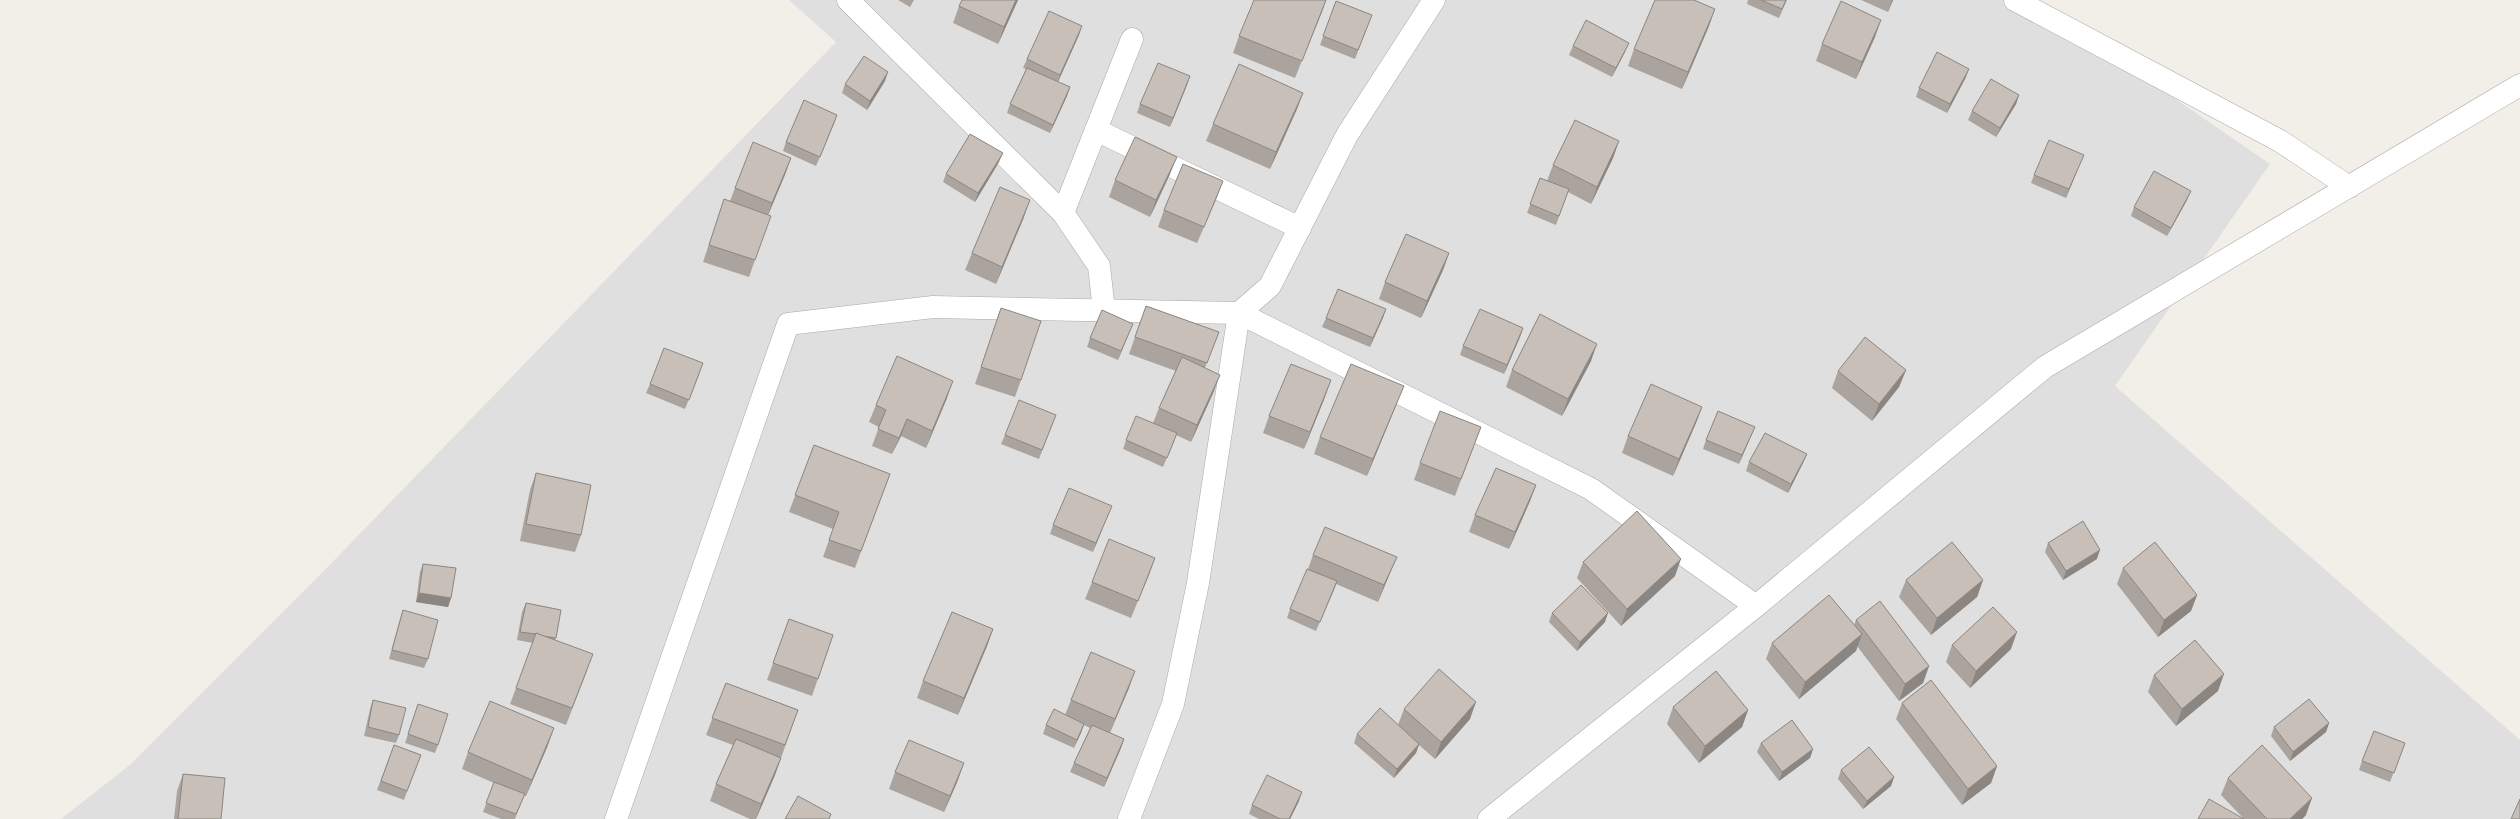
<svg xmlns="http://www.w3.org/2000/svg" width="2520" height="819" font-family="'Nunito Sans',sans-serif">
<rect width="100%" height="100%" fill="#f2efe9"/>
<!-- residential -->
<polygon fill="#e0dfdf" points="789,0 2032,0 2270,164 2115,386 2520,740 2520,819 61,819 131,764 319,576 836,42"/>
<g fill="none" stroke-linecap="round" stroke-linejoin="round">
<defs>
<g id="street">
<polyline points="848,0 1063,213 1099,266 1104,311"/>
<polyline points="2015,0 2280,141 2349,187"/>
<polyline points="1096,130 1300,228"/>
<polyline points="1063,213 1132,39"/>
<polyline points="616,819 788,324 933,307 1239,313 1591,489 1756,606"/>
<polyline points="1129,819 1173,704 1198,583 1239,313 1270,286 1347,135 1434,0"/>
<polyline points="1489,819 1756,606 2045,367 2520,85"/>
</g>
</defs>
<!-- street casing -->
<use href="#street" stroke="#a9a9a9" stroke-width="23"/>
<!-- street -->
<use href="#street" stroke="#fff" stroke-width="22"/>
</g>
<!-- wall -->
<g fill="#aba49e">
<polygon points="898,0 914,0 910,7"/>
<polygon points="1018,0 998,44 953,23 959,6"/>
<polygon points="1326,0 1295,78 1233,53 1239,36"/>
<polygon points="1748,0 1787,0 1779,18 1747,4"/>
<polygon points="1861,0 1893,0 1888,12"/>
<polygon points="1336,1 1372,15 1355,59 1320,45"/>
<polygon points="1709,26 1682,89 1628,66 1634,49"/>
<polygon points="1079,35 1058,82 1070,87 1067,96 1050,133 1007,113 1010,104 1026,69 1023,68 1027,59"/>
<polygon points="1875,37 1856,79 1816,61 1822,44"/>
<polygon points="1573,46 1625,52 1612,77 1569,55"/>
<polygon points="1966,77 1947,113 1916,97 1919,88"/>
<polygon points="885,81 867,110 842,93 845,84"/>
<polygon points="1187,85 1170,127 1137,113 1140,104"/>
<polygon points="1303,93 1297,109 1270,169 1206,141 1213,124"/>
<polygon points="2019,95 2016,104 1996,137 1968,120 1972,111"/>
<polygon points="837,115 816,166 783,151 786,142"/>
<polygon points="1619,141 1613,158 1591,204 1568,192 1556,225 1527,213 1540,178 1547,181 1553,165"/>
<polygon points="791,158 768,215 755,260 749,277 703,262 724,199 730,201 735,188"/>
<polygon points="999,162 975,202 943,182 946,174"/>
<polygon points="2080,164 2066,198 2031,183 2034,175"/>
<polygon points="1170,174 1150,217 1109,197 1115,180"/>
<polygon points="1217,197 1197,243 1158,227 1164,210"/>
<polygon points="2187,200 2167,236 2131,216 2134,207"/>
<polygon points="1024,217 996,284 965,270 972,253"/>
<polygon points="1449,253 1443,270 1421,318 1379,299 1385,282"/>
<polygon points="1146,306 1219,332 1205,368 1214,391 1191,442 1176,435 1163,467 1123,449 1126,440 1153,423 1159,408 1176,371 1129,354"/>
<polygon points="1001,308 1021,380 1015,397 975,384"/>
<polygon points="1386,309 1370,347 1322,327 1326,318"/>
<polygon points="1523,328 1520,337 1504,374 1460,355 1463,346"/>
<polygon points="1129,333 1118,360 1087,347 1090,338"/>
<polygon points="1591,361 1562,416 1506,387 1512,370"/>
<polygon points="1906,370 1899,387 1872,421 1832,388 1838,371"/>
<polygon points="700,372 685,409 646,393 650,384"/>
<polygon points="1325,397 1304,449 1263,433 1269,416"/>
<polygon points="947,398 926,448 901,436 892,454 872,446 879,427 869,422 876,405"/>
<polygon points="1397,403 1367,476 1314,454 1320,437"/>
<polygon points="1702,407 1696,423 1673,476 1622,453 1628,436"/>
<polygon points="1056,415 1039,459 1001,444 1005,435"/>
<polygon points="1481,427 1455,496 1414,480 1420,463"/>
<polygon points="1755,427 1739,464 1703,449 1706,440"/>
<polygon points="814,445 890,474 855,568 823,557 833,529 789,512"/>
<polygon points="1807,454 1803,463 1788,493 1746,471 1749,462"/>
<polygon points="536,473 581,535 575,552 520,541 530,490"/>
<polygon points="1536,485 1530,501 1509,549 1469,532 1475,515"/>
<polygon points="1108,515 1093,552 1050,534 1053,525"/>
<polygon points="2048,543 2097,559 2063,580 2045,552"/>
<polygon points="1313,555 1397,557 1390,573 1378,602 1336,584 1316,631 1287,618 1290,609 1308,569"/>
<polygon points="1155,558 1131,618 1085,599 1092,582"/>
<polygon points="1583,562 1675,576 1621,626 1577,578"/>
<polygon points="423,564 451,598 448,607 416,602 420,572"/>
<polygon points="2123,568 2197,595 2191,611 2158,637 2117,584"/>
<polygon points="1906,580 1983,580 1977,597 1931,635 1899,597"/>
<polygon points="526,603 556,638 555,640 587,671 566,725 510,704 533,643 517,640 522,612"/>
<polygon points="403,610 428,659 424,668 389,659 400,619"/>
<polygon points="1552,613 1605,622 1577,651 1549,622"/>
<polygon points="789,619 833,635 812,696 767,680"/>
<polygon points="1856,620 1929,666 1923,683 1899,701 1857,646 1856,651 1799,699 1766,659 1772,643 1854,625"/>
<polygon points="993,629 987,646 958,715 917,698 923,681"/>
<polygon points="1952,645 2011,649 1970,688 1946,662"/>
<polygon points="2154,675 2218,691 2176,726 2148,692"/>
<polygon points="726,683 798,710 775,775 756,819 750,819 710,801 716,784 733,745 706,735"/>
<polygon points="1129,688 1110,733 1124,739 1121,748 1104,787 1070,772 1074,763 1090,728 1084,725 1074,748 1043,734 1046,725 1065,715 1071,700"/>
<polygon points="373,700 399,735 396,743 364,736 370,709"/>
<polygon points="1902,703 1997,766 1991,783 1962,805 1896,719"/>
<polygon points="418,704 438,745 435,753 405,743"/>
<polygon points="1673,707 1748,710 1742,727 1699,763 1667,724"/>
<polygon points="1404,709 1470,719 1435,759 1419,745 1416,753 1394,778 1354,743 1357,734 1398,725"/>
<polygon points="2329,723 2326,732 2290,761 2271,736 2274,727"/>
<polygon points="1761,743 1813,749 1810,758 1779,781 1757,752"/>
<polygon points="2405,743 2390,782 2359,770 2362,761"/>
<polygon points="394,745 421,755 404,800 377,790"/>
<polygon points="548,745 526,796 524,796 515,819 501,819 483,812 494,783 462,769 468,752"/>
<polygon points="1841,770 1894,777 1891,786 1863,809 1838,779"/>
<polygon points="895,772 958,780 944,812 889,789"/>
<polygon points="183,774 221,819 174,819 177,791"/>
<polygon points="2228,778 2306,815 2302,819 2244,819 2221,795"/>
<polygon points="1299,801 1290,819 1259,819 1249,814 1252,805"/>
</g>
<!-- shaded-wall -->
<g fill="#8b8681">
<polygon points="1016,0 1018,0 998,44 1004,27"/>
<polygon points="1326,0 1322,12 1295,78 1302,61"/>
<polygon points="1892,0 1893,0 1888,12"/>
<polygon points="1715,9 1709,26 1682,89 1688,72"/>
<polygon points="1881,20 1875,37 1856,79 1862,62"/>
<polygon points="1082,26 1079,35 1057,84 1060,75"/>
<polygon points="1629,43 1625,52 1612,77 1616,68"/>
<polygon points="1969,69 1966,77 1947,113 1950,104"/>
<polygon points="888,72 885,81 867,110 870,101"/>
<polygon points="1190,76 1187,85 1170,127 1173,118"/>
<polygon points="1070,87 1067,96 1050,133 1053,125"/>
<polygon points="1303,93 1297,109 1270,169 1276,152"/>
<polygon points="2019,95 2016,104 1996,137 2000,128"/>
<polygon points="837,115 834,124 816,166 820,157"/>
<polygon points="1619,141 1613,158 1591,204 1597,187"/>
<polygon points="1003,153 999,162 975,202 978,193"/>
<polygon points="2084,155 2080,164 2066,198 2069,189"/>
<polygon points="1177,157 1170,174 1150,217 1156,200"/>
<polygon points="791,158 785,175 766,220 772,203"/>
<polygon points="1223,181 1217,197 1197,243 1204,227"/>
<polygon points="2191,191 2187,200 2167,236 2171,228"/>
<polygon points="1030,200 1024,217 996,284 1002,267"/>
<polygon points="1449,253 1443,270 1421,318 1427,301"/>
<polygon points="1386,309 1383,318 1370,347 1373,338"/>
<polygon points="1133,324 1129,333 1118,360 1121,351"/>
<polygon points="1523,328 1520,337 1504,374 1507,365"/>
<polygon points="1597,344 1591,361 1562,416 1568,399"/>
<polygon points="1906,370 1899,387 1872,421 1879,404"/>
<polygon points="1220,375 1214,391 1191,442 1197,425"/>
<polygon points="1331,380 1325,397 1304,449 1310,432"/>
<polygon points="953,381 947,398 926,448 932,431"/>
<polygon points="1404,386 1397,403 1367,476 1373,459"/>
<polygon points="1702,407 1696,423 1673,476 1679,459"/>
<polygon points="907,419 901,436 892,454 899,438"/>
<polygon points="1755,427 1751,436 1739,464 1742,455"/>
<polygon points="1177,433 1174,442 1163,467 1167,458"/>
<polygon points="1807,454 1803,463 1788,493 1791,484"/>
<polygon points="1536,485 1530,501 1509,549 1515,532"/>
<polygon points="1112,506 1108,515 1093,552 1096,543"/>
<polygon points="2100,550 2097,559 2063,580 2066,571"/>
<polygon points="1397,557 1390,573 1378,602 1384,585"/>
<polygon points="1155,558 1149,575 1131,618 1138,601"/>
<polygon points="1681,559 1675,576 1621,626 1627,609"/>
<polygon points="1983,580 1977,597 1931,635 1937,618"/>
<polygon points="1337,581 1334,590 1316,631 1320,622"/>
<polygon points="419,593 451,598 448,607 416,602"/>
<polygon points="2197,595 2191,611 2158,637 2164,620"/>
<polygon points="1608,613 1605,622 1577,651 1580,642"/>
<polygon points="993,629 987,646 958,715 964,698"/>
<polygon points="2017,632 2011,649 1970,688 1976,671"/>
<polygon points="1862,634 1856,651 1799,699 1805,682"/>
<polygon points="1929,666 1923,683 1899,701 1905,684"/>
<polygon points="1135,671 1129,688 1108,736 1115,719"/>
<polygon points="2224,674 2218,691 2176,726 2182,709"/>
<polygon points="1476,702 1470,719 1435,759 1441,742"/>
<polygon points="1748,710 1742,727 1699,763 1705,746"/>
<polygon points="2329,723 2326,732 2290,761 2293,752"/>
<polygon points="1084,724 1081,733 1074,748 1077,740"/>
<polygon points="554,728 548,745 526,796 532,780"/>
<polygon points="1124,739 1121,748 1104,787 1107,778"/>
<polygon points="1419,744 1416,753 1394,778 1397,769"/>
<polygon points="1813,749 1810,758 1779,781 1782,772"/>
<polygon points="781,758 775,775 756,819 761,804"/>
<polygon points="964,763 958,780 944,812 950,796"/>
<polygon points="1997,766 1991,783 1962,805 1968,789"/>
<polygon points="1894,777 1891,786 1863,809 1867,801"/>
<polygon points="1302,792 1299,801 1290,819 1289,819"/>
<polygon points="2312,798 2306,815 2302,819 2290,819"/>
</g>
<!-- building -->
<g fill="#c7bfb8" stroke="#8b8681">
<polygon points="962,0 1016,0 1004,27 959,6"/>
<polygon points="1254,0 1326,0 1302,61 1239,36"/>
<polygon points="1655,0 1694,0 1715,9 1688,72 1634,49"/>
<polygon points="1761,0 1786,0 1782,9"/>
<polygon points="1336,1 1372,15 1358,50 1323,36"/>
<polygon points="1841,1 1881,20 1862,62 1822,44"/>
<polygon points="1049,11 1082,26 1060,75 1027,59"/>
<polygon points="1586,20 1629,43 1616,68 1573,46"/>
<polygon points="1937,52 1969,69 1950,104 1919,88"/>
<polygon points="864,56 888,72 870,101 845,84"/>
<polygon points="1158,63 1190,76 1173,118 1140,104"/>
<polygon points="1239,64 1303,93 1276,152 1213,124"/>
<polygon points="1027,68 1070,87 1053,125 1010,104"/>
<polygon points="1991,79 2019,95 2000,128 1972,111"/>
<polygon points="804,100 837,115 820,157 786,142"/>
<polygon points="1575,120 1619,141 1597,187 1553,165"/>
<polygon points="970,134 1003,153 978,193 946,174"/>
<polygon points="1135,137 1177,157 1156,200 1115,180"/>
<polygon points="2049,140 2084,155 2069,189 2034,175"/>
<polygon points="753,142 791,158 772,203 735,188"/>
<polygon points="1183,164 1223,181 1204,227 1164,210"/>
<polygon points="2154,171 2191,191 2171,228 2134,207"/>
<polygon points="1540,178 1569,189 1559,216 1530,204"/>
<polygon points="1000,187 1030,200 1002,267 972,253"/>
<polygon points="724,199 771,216 755,260 709,245"/>
<polygon points="1406,234 1449,253 1427,301 1385,282"/>
<polygon points="1338,289 1386,309 1373,338 1326,318"/>
<polygon points="1146,306 1219,332 1207,363 1135,337"/>
<polygon points="1001,308 1041,321 1021,380 981,367"/>
<polygon points="1480,309 1523,328 1507,365 1463,346"/>
<polygon points="1102,310 1133,324 1121,351 1090,338"/>
<polygon points="1540,314 1597,344 1568,399 1512,370"/>
<polygon points="1865,337 1906,370 1879,404 1838,371"/>
<polygon points="664,348 703,363 689,400 650,384"/>
<polygon points="897,356 953,381 932,431 907,419 899,438 878,429 886,410 876,405"/>
<polygon points="1182,357 1220,375 1197,425 1159,408"/>
<polygon points="1291,364 1331,380 1310,432 1269,416"/>
<polygon points="1351,364 1404,386 1373,459 1320,437"/>
<polygon points="1651,384 1702,407 1679,459 1628,436"/>
<polygon points="1019,400 1056,415 1042,450 1005,435"/>
<polygon points="1440,411 1481,427 1461,479 1420,463"/>
<polygon points="1718,411 1755,427 1742,455 1706,440"/>
<polygon points="1136,416 1177,433 1167,458 1126,440"/>
<polygon points="1765,433 1807,454 1791,484 1749,462"/>
<polygon points="814,445 890,474 861,551 829,540 839,512 795,495"/>
<polygon points="1496,468 1536,485 1515,532 1475,515"/>
<polygon points="536,473 591,485 581,535 526,524"/>
<polygon points="1069,488 1112,506 1096,543 1053,525"/>
<polygon points="1637,511 1681,559 1627,609 1583,562"/>
<polygon points="2083,521 2100,550 2066,571 2048,543"/>
<polygon points="1325,527 1397,557 1384,585 1313,555"/>
<polygon points="1109,539 1155,558 1138,601 1092,582"/>
<polygon points="1952,542 1983,580 1937,618 1906,580"/>
<polygon points="2155,542 2197,595 2164,620 2123,568"/>
<polygon points="423,564 456,568 451,598 419,593"/>
<polygon points="1307,569 1337,581 1320,622 1290,609"/>
<polygon points="1581,585 1608,613 1580,642 1552,613"/>
<polygon points="1829,595 1862,634 1805,682 1772,643"/>
<polygon points="1880,601 1929,666 1905,684 1856,620"/>
<polygon points="526,603 561,610 556,638 542,636 536,633 536,634 520,632"/>
<polygon points="1993,607 2017,632 1976,671 1952,645"/>
<polygon points="403,610 438,620 428,659 392,650"/>
<polygon points="952,612 993,629 964,698 923,681"/>
<polygon points="789,619 833,635 818,679 773,663"/>
<polygon points="536,633 593,654 572,708 516,688"/>
<polygon points="2195,640 2224,674 2182,709 2154,675"/>
<polygon points="1091,652 1135,671 1115,719 1071,700"/>
<polygon points="1439,669 1476,702 1441,742 1404,709"/>
<polygon points="1716,671 1748,710 1705,746 1673,707"/>
<polygon points="1931,680 1997,766 1968,789 1902,703"/>
<polygon points="726,683 798,710 785,745 712,718"/>
<polygon points="2309,699 2329,723 2293,752 2274,727"/>
<polygon points="373,700 406,708 399,735 368,727"/>
<polygon points="490,701 554,728 532,780 468,752"/>
<polygon points="418,704 448,714 438,745 408,734"/>
<polygon points="1380,708 1419,744 1397,769 1357,734"/>
<polygon points="1054,709 1084,724 1077,740 1046,725"/>
<polygon points="1792,720 1813,749 1782,772 1761,743"/>
<polygon points="1092,725 1124,739 1107,778 1074,763"/>
<polygon points="2374,731 2405,743 2394,773 2362,761"/>
<polygon points="736,739 781,758 761,804 716,784"/>
<polygon points="909,740 964,763 950,796 895,772"/>
<polygon points="394,745 421,755 407,791 381,781"/>
<polygon points="2262,745 2312,798 2290,819 2267,819 2228,778"/>
<polygon points="1869,747 1894,777 1867,801 1841,770"/>
<polygon points="183,774 225,778 221,819 178,819"/>
<polygon points="1267,775 1302,792 1289,819 1280,819 1252,805"/>
<polygon points="494,782 525,794 516,814 486,803"/>
<polygon points="798,796 831,814 829,819 785,819"/>
<polygon points="2209,799 2244,819 2198,819"/>
<polygon points="2520,799 2520,819 2511,819"/>
</g>
</svg>
